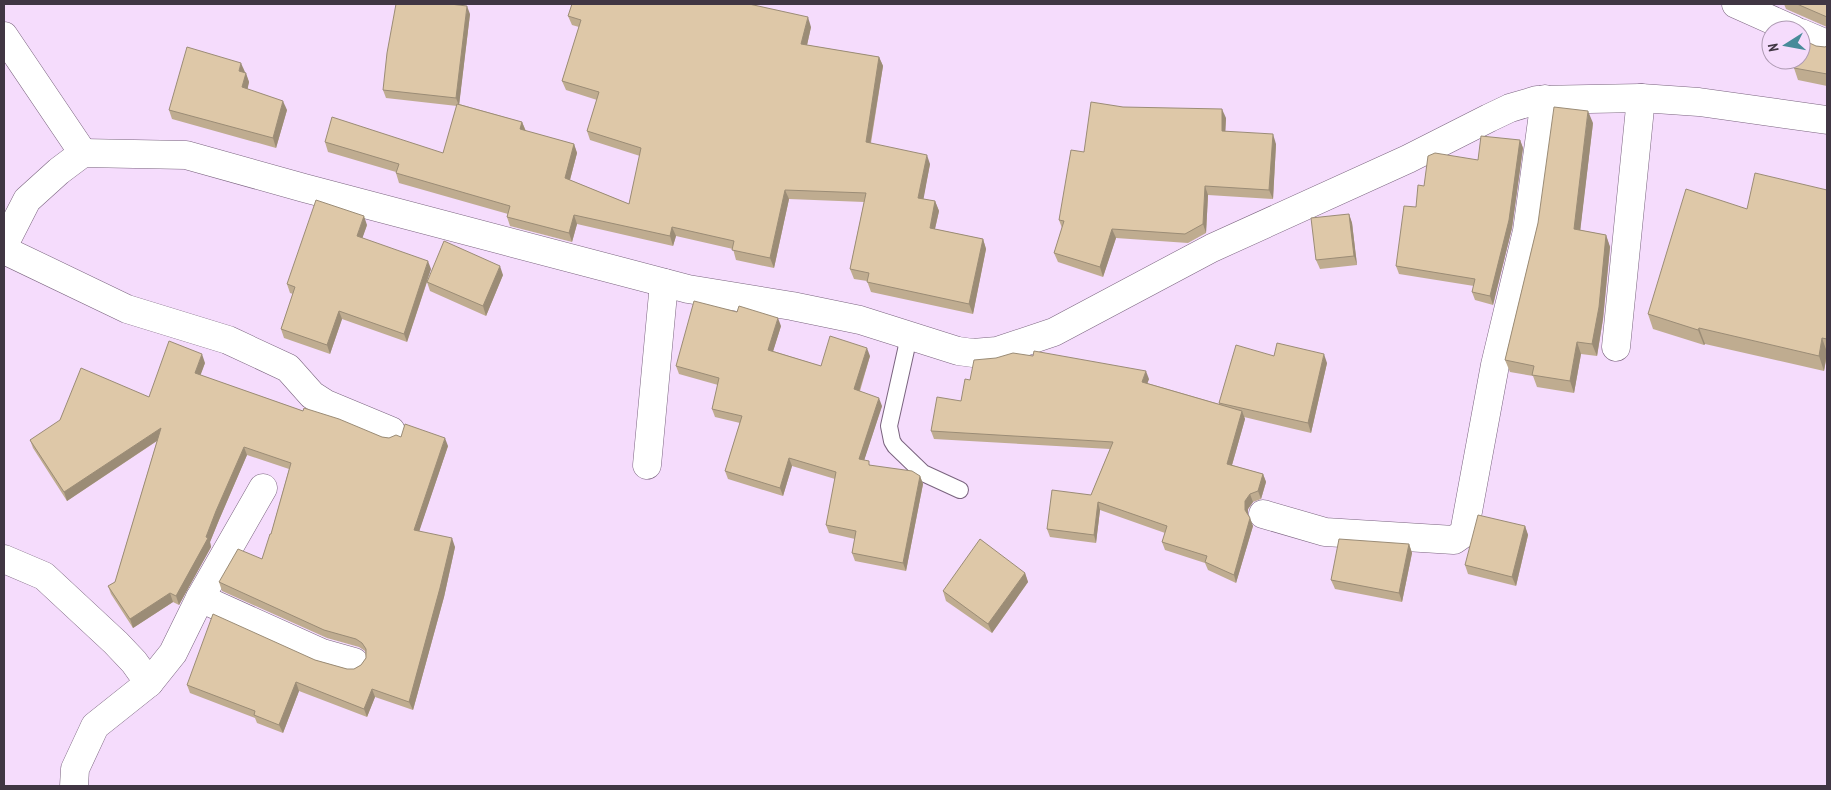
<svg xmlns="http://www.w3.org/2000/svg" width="1831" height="790" font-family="'PT Sans Narrow',sans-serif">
<rect width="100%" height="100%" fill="#f5dcfc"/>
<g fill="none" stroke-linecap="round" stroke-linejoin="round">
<defs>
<polyline id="lane" points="908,335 906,350 889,426 892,441 895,446 923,473 960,490"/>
<g id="street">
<polyline points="1736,4 1794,30"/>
<polyline points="1801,33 1827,44"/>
<polyline points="4,36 83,153"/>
<polyline points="4,250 127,309 228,340 288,368 312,395 326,404 391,431"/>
<polyline points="1616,347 1641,98"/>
<polyline points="647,465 664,283"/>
<polyline points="1263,514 1325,532 1454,540 1464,533 1495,365 1527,231 1545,99"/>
<polyline points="4,559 44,576 116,643 134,662 149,683 173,653 200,598 263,488"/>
<polyline points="200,598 322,653 354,662"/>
<polyline points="74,786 75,769 95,726 149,683"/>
</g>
<polyline id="secondary" points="4,245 27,200 59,171 83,153 186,155 304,188 688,289 792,306 860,320 958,351 973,353 997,351 1054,332 1212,248 1408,159 1489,118 1510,108 1537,100 1641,98 1699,102 1827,120"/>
</defs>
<!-- lane casing -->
<use href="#lane" stroke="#7a647f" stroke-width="18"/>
<!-- street casing -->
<use href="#street" stroke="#7a647f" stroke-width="29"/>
<!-- secondary casing -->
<use href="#secondary" stroke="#7a647f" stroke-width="29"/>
<!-- lane -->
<use href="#lane" stroke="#fff" stroke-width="16"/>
<!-- street -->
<use href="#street" stroke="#fff" stroke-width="28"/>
<!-- secondary -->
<use href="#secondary" stroke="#fff" stroke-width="28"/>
</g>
<!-- wall -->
<g fill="#bfac90">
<polygon points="1784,4 1827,4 1827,27 1786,9"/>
<polygon points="470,14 459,104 522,122 526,131 574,144 577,153 570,180 629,204 640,156 590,140 587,131 597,100 566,90 562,81 579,27 572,25 568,16 811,27 807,45 879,57 883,66 871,143 930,164 923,199 935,201 939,211 935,229 983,239 986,249 973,314 871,292 867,281 854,279 850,269 864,202 789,199 774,268 736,260 733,249 676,236 673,246 577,224 572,242 510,226 507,217 508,214 399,183 396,173 396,172 328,152 325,142 443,153 457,106 386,98 383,90"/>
<polygon points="1816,46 1825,47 1827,46 1827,86 1798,80 1794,68"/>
<polygon points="245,72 249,82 247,89 287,110 276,148 172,119 169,110"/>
<polygon points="1123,107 1226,118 1225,131 1276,144 1273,199 1208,195 1206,233 1188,243 1116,238 1103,277 1058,262 1054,253 1062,228 1059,220 1084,152"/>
<polygon points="1593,123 1580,230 1606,235 1610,247 1603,319 1597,356 1581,354 1574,393 1537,387 1533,376 1510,372 1505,360 1538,223"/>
<polygon points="1520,140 1523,148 1512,228 1493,305 1475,300 1472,292 1474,286 1399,274 1396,266 1416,207 1424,186"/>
<polygon points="1827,190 1827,356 1824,371 1705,344 1704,345 1653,329 1648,314 1747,209"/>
<polygon points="1349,214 1352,223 1357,265 1320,269 1316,260"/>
<polygon points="367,225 362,238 431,269 427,280 503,275 486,316 430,291 427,282 407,342 342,319 330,354 284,338 281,329 293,294 290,293 287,284"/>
<polygon points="781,326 773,351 821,366 870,356 860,391 882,406 864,460 870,465 920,476 923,484 906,571 855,561 852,553 855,539 829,533 826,525 835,479 792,466 783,496 728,479 725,471 740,423 715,417 712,409 718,385 679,374 676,366"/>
<polygon points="1274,356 1327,363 1311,433 1244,417 1245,419 1232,465 1263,474 1266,482 1261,499 1253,502 1248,509 1248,515 1253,526 1236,583 1208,570 1205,563 1165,550 1162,542 1165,533 1100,510 1096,543 1050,537 1047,529 1091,495 1110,449 934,439 931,431 961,401 970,380 1149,379 1147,383 1219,404 1219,403"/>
<polygon points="205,363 200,375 303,411 382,437 389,438 401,437 448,446 419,531 455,547 444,597 413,710 375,697 367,717 299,691 283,733 257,723 255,718 190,693 187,685 315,660 347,669 354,669 361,665 366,658 365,651 359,647 327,638 222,591 219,582 262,559 271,534 289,469 247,455 219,520 210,542 211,547 179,605 173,602 133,628 111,594 108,586 115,582 157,441 67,501 33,448 30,440 149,397"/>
<polygon points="1525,526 1528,535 1516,586 1468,574 1465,565"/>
<polygon points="1409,544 1412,553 1402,602 1335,589 1331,580"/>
<polygon points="1025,573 1028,582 992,633 946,601 943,591"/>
</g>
<!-- shaded-wall -->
<g fill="#9b8c76">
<polygon points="467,6 470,14 459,106 456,98"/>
<polygon points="808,17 811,27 805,54 801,44"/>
<polygon points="879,57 883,66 869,151 866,142"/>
<polygon points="241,63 245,72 242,80 239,71"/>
<polygon points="246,73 249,82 246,97 242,87"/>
<polygon points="283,101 287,110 276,148 273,138"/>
<polygon points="1222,109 1226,118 1225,140 1222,131"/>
<polygon points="1588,111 1593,123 1579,241 1574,229"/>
<polygon points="522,122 526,132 520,129"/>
<polygon points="1273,134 1276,144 1273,199 1269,190"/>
<polygon points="1520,140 1523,148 1512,228 1493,305 1490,296"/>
<polygon points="574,144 577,153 568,187 565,178"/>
<polygon points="927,155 930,164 922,207 918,198"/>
<polygon points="1205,186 1208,195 1206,233 1203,224"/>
<polygon points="785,190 789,199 774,268 770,258"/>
<polygon points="935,201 939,211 933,237 930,228"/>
<polygon points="1349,214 1352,223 1357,265 1354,256"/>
<polygon points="574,215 577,224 572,242 569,233"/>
<polygon points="364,216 367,225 360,245 357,236"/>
<polygon points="672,227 676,236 673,246 670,236"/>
<polygon points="1112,229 1116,238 1103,277 1100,267"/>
<polygon points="1606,235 1610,247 1603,319 1597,356 1592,344"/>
<polygon points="983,239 986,249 973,314 969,304"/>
<polygon points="428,261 431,269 407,342 404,334"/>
<polygon points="500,266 503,275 486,316 483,306"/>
<polygon points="339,311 342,319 330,354 327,345"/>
<polygon points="778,318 781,326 771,358 768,350"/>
<polygon points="1699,328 1705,344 1704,345 1698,330"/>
<polygon points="1822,338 1827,352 1824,371 1819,356"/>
<polygon points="1577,342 1581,354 1574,393 1570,381"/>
<polygon points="867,348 870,356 857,398 854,389"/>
<polygon points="202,354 205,363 198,382 195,373"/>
<polygon points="1324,354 1327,363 1311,433 1308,423"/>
<polygon points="1146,371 1149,379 1145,390 1142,382"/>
<polygon points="879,398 882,406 862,467 859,459"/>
<polygon points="1242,411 1245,419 1230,472 1227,464"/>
<polygon points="161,428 164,436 67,501 64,492"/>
<polygon points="445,438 448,446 417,538 414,530"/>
<polygon points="244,447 247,455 219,520 210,542 211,547 179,605 176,596 206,537 216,511"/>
<polygon points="789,458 792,466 783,496 780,488"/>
<polygon points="1263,474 1266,482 1261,499 1258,491"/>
<polygon points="920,476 923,484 906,571 903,563"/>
<polygon points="1250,494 1253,502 1248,509 1248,518 1245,510 1245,501"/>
<polygon points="1098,502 1100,510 1096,543 1094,535"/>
<polygon points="1250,518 1253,526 1236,583 1234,575"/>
<polygon points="1525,526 1528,535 1516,586 1512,577"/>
<polygon points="452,538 455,547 444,597 413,710 409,702"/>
<polygon points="1409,544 1412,553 1402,602 1399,593"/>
<polygon points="1025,573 1028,582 992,633 988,624"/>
<polygon points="170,593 173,602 133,628 130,619"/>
<polygon points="296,682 299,691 283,733 279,725"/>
<polygon points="372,689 375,697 367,717 364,709"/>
</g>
<!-- building -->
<g fill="#dec8a8" stroke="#9b8c76">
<polygon points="396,4 450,4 467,6 456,98 383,90 387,53"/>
<polygon points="572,4 749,4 808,17 801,44 879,57 866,142 927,155 918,198 935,201 930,228 983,239 969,304 867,282 869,273 850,269 866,193 785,190 770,258 732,250 734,241 672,227 670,236 574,215 569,233 507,217 510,206 396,173 399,164 325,142 332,117 443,153 457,104 522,122 520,129 574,144 565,178 629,204 641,148 587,131 599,92 562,81 581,20 568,16"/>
<polygon points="1797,4 1827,4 1827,17"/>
<polygon points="1801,39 1816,46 1825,47 1827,46 1827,74 1794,68 1795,60 1801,60"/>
<polygon points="187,47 241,63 239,71 246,73 242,87 283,101 273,138 169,110"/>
<polygon points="1091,102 1123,107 1222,109 1222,131 1273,134 1269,190 1205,186 1203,224 1185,234 1112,229 1100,267 1054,253 1064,221 1059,220 1071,150 1084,152"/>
<polygon points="1554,107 1588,111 1574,229 1606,235 1599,307 1592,344 1577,342 1570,381 1532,375 1534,366 1505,360 1538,223"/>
<polygon points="1481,136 1520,140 1509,220 1490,296 1472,292 1475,279 1396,266 1404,206 1416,207 1418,185 1424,186 1428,156 1435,153 1478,160"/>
<polygon points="1755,173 1827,190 1827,339 1822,338 1819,356 1699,328 1698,330 1648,314 1686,189 1747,209"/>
<polygon points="316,200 364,216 357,236 428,261 404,334 339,311 327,345 281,329 295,287 287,284"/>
<polygon points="1349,214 1354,256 1316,260 1311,218"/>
<polygon points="444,241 500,266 483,306 427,282"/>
<polygon points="694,301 737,312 739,306 778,318 768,350 821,366 830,336 867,348 854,389 879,398 859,459 869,461 869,465 912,471 920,476 903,563 852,553 856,531 826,525 836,472 789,458 780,488 725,471 742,416 712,409 719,378 676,366"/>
<polygon points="169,341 202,354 195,373 303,411 304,408 339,419 382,437 389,438 396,435 401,437 405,424 445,438 414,530 452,538 440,588 409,702 372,689 364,709 296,682 279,725 254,715 255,711 187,685 213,614 315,660 347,669 354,669 361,665 366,658 366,649 362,643 356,639 324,630 219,582 238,549 262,559 270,534 271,534 291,463 244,447 216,511 206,537 208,538 176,596 170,593 130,619 108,586 115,582 161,428 64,492 30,440 60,420 81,368 149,397"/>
<polygon points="1277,343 1324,354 1308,423 1219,403 1236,345 1274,356"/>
<polygon points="1034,351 1146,371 1142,382 1242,411 1227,464 1263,474 1258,491 1250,494 1245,501 1245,510 1250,518 1234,575 1205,562 1207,556 1162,542 1167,526 1098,502 1094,535 1047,529 1052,490 1091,495 1113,442 931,431 937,397 961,401 965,379 970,380 974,360 996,358 1013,353 1033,356"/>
<polygon points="1478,515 1525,526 1512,577 1465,565"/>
<polygon points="980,539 1025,573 988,624 943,591"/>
<polygon points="1339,539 1409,544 1399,593 1331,580"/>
</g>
<!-- border -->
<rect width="1831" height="790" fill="none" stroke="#403643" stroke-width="10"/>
<!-- north arrow -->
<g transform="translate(1786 45) rotate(259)"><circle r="24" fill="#f5dcfc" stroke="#ad9ab2"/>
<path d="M0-4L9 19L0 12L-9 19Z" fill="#478b99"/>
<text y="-8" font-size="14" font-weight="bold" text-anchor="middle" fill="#403643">N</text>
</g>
</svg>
